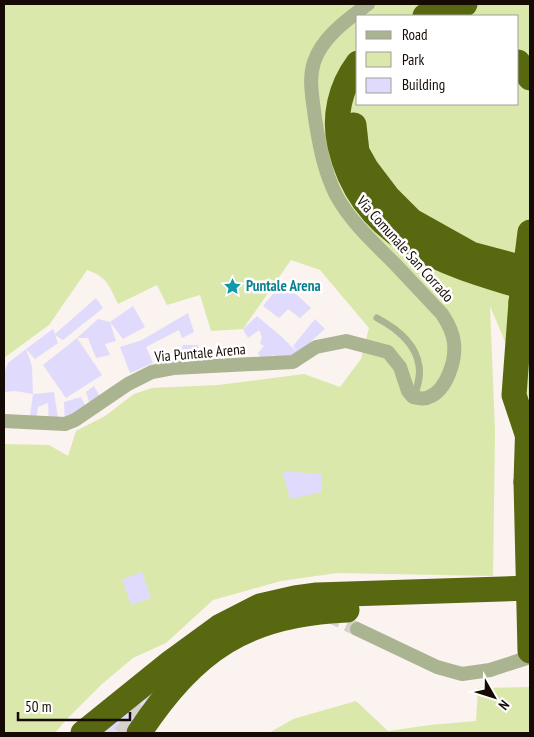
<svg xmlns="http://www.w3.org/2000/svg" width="534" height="737" font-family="'PT Sans Narrow',sans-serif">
<rect width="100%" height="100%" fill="#faf3ef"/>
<!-- green -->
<g fill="#dae8ac" fill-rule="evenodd">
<path d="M4,4H530V401L490,306L495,432L493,576L337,573L281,581L213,600L166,643L133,658L102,684L66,720L55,733H4V444L49,445L68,456L76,431L105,416L134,394L152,388L218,385L304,374L340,387L361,359L369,328L320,270L291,260L243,329L211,331L200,295L167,305L157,285L118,304C109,285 107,277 87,270L49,325L4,358ZM358,16H518V104H358Z"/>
<polygon points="530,687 530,733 269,733 293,719 356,701 388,731 430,725 476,721 478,688"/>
</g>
<!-- building -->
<g fill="#e0dbfc">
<polygon points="283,282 311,308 300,318 288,309 279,318 263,306"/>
<polygon points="96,298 103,308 63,340 55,335 58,343 35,359 26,349 53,329 55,334"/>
<polygon points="133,306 145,327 123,339 110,322"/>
<polygon points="188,313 194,332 182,338 179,330 146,347 153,363 130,373 120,347 142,340"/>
<polygon points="257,316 282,337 298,353 293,346 315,319 325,329 298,353 276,363 274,355 262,360 258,353 264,346 260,344 262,337 259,330 248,338 243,329"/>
<polygon points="98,319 110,322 116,341 105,344 110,355 96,358 88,338 77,338"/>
<polygon points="77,338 102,375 66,398 43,365"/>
<polygon points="183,345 198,345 203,367 189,368 189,355 181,352"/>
<polygon points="26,349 32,366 33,394 54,392 59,424 49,424 48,403 38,407 36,423 29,423 33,394 15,391 4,392 4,373 8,363"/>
<polygon points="94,386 100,397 89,402 86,392"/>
<polygon points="81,397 88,411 65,424 64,402"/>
<polygon points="282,471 321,474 322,492 290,499"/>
<polygon points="142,572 151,598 131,605 122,579"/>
<polygon points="183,664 130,733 96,733"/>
</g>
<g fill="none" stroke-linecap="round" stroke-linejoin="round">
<!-- street-tunnel -->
<g stroke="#d8d0cc" stroke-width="14" stroke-dasharray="14 7" stroke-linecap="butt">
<polyline points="328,615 357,629"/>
<polyline points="120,733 155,692"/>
</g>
<!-- lane -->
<path stroke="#aab491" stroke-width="7" d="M377,318C396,328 416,343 419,366C421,376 417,388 414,397"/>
<!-- street -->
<g stroke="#aab491" stroke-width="14">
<path d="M4,421L65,424L75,420L128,384L152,372L173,368L293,362L316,347L346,341L388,352L400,367L408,391L413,397C419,398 424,400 429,397C447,390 456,360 454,343C453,332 448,323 442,314C426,297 411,281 395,264C374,243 350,221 336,195C324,171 319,144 315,118C313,100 308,80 314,62C322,37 348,19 368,4"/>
<polyline points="357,629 437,667 462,674 490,670 530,657"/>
</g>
<!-- highway -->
<g stroke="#576811" stroke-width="25">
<polyline points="425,16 465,4"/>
<polyline points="518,62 530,78"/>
<path d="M358,63C340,87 333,117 340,146C362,242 447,264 530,289"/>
<polyline points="354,125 357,152 366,168 388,197 412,221 471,254 530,270"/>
<polyline points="527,256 530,232"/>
<polyline points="521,302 514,395 527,434"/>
<polyline points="526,482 528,419"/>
<polyline points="83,733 171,662 219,627 260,606 295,598 317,595 530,588"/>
</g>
<!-- highway-bridge -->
<g stroke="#576811" stroke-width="25">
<polyline points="521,302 527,256"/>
<polyline points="526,482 530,651"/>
<path d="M139,733C195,649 246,614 347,610"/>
</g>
</g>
<!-- icons -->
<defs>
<symbol id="sight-bare" viewBox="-9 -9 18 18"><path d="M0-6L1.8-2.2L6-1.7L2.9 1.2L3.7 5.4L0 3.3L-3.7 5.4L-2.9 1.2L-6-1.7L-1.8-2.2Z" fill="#0f9aa8" stroke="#fff" stroke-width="2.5" paint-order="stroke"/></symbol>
</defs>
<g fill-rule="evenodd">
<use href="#sight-bare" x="220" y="274" width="25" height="25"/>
</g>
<g text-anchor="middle" stroke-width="5" stroke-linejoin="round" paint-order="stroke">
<!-- street labels -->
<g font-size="15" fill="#160a05" stroke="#fff">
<text transform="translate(405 249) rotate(48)" y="5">Via Comunale San Corrado</text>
<text transform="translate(200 353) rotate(-5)" y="5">Via Puntale Arena</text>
</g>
<!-- culture labels -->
<g font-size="15" font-weight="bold" fill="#0d838f" stroke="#fff" text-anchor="start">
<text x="246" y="291">Puntale Arena</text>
</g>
</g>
<!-- border -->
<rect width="534" height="737" fill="none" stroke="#160a05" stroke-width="10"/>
<!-- legend -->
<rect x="356" y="15" width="162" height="90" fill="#ffffff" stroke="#a29d9b"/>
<rect x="366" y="31" width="25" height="8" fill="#aab491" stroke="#a29d9b"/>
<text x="402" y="40" font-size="15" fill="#160a05">Road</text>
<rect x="366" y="52" width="25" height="15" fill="#dae8ac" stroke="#a29d9b"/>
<text x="402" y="65" font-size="15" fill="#160a05">Park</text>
<rect x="366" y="78" width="25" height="15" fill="#e0dbfc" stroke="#a29d9b"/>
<text x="402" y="90" font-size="15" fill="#160a05">Building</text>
<!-- north arrow -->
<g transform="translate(494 697) rotate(129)" stroke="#ffffff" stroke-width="4" paint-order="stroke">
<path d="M0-4L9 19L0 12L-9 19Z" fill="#160a05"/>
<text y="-8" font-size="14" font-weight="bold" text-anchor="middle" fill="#160a05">N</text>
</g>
<!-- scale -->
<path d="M18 712v8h112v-8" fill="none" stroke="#160a05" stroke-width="2.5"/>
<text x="25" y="712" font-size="15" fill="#160a05" stroke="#ffffff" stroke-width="4" paint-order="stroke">50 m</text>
</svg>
